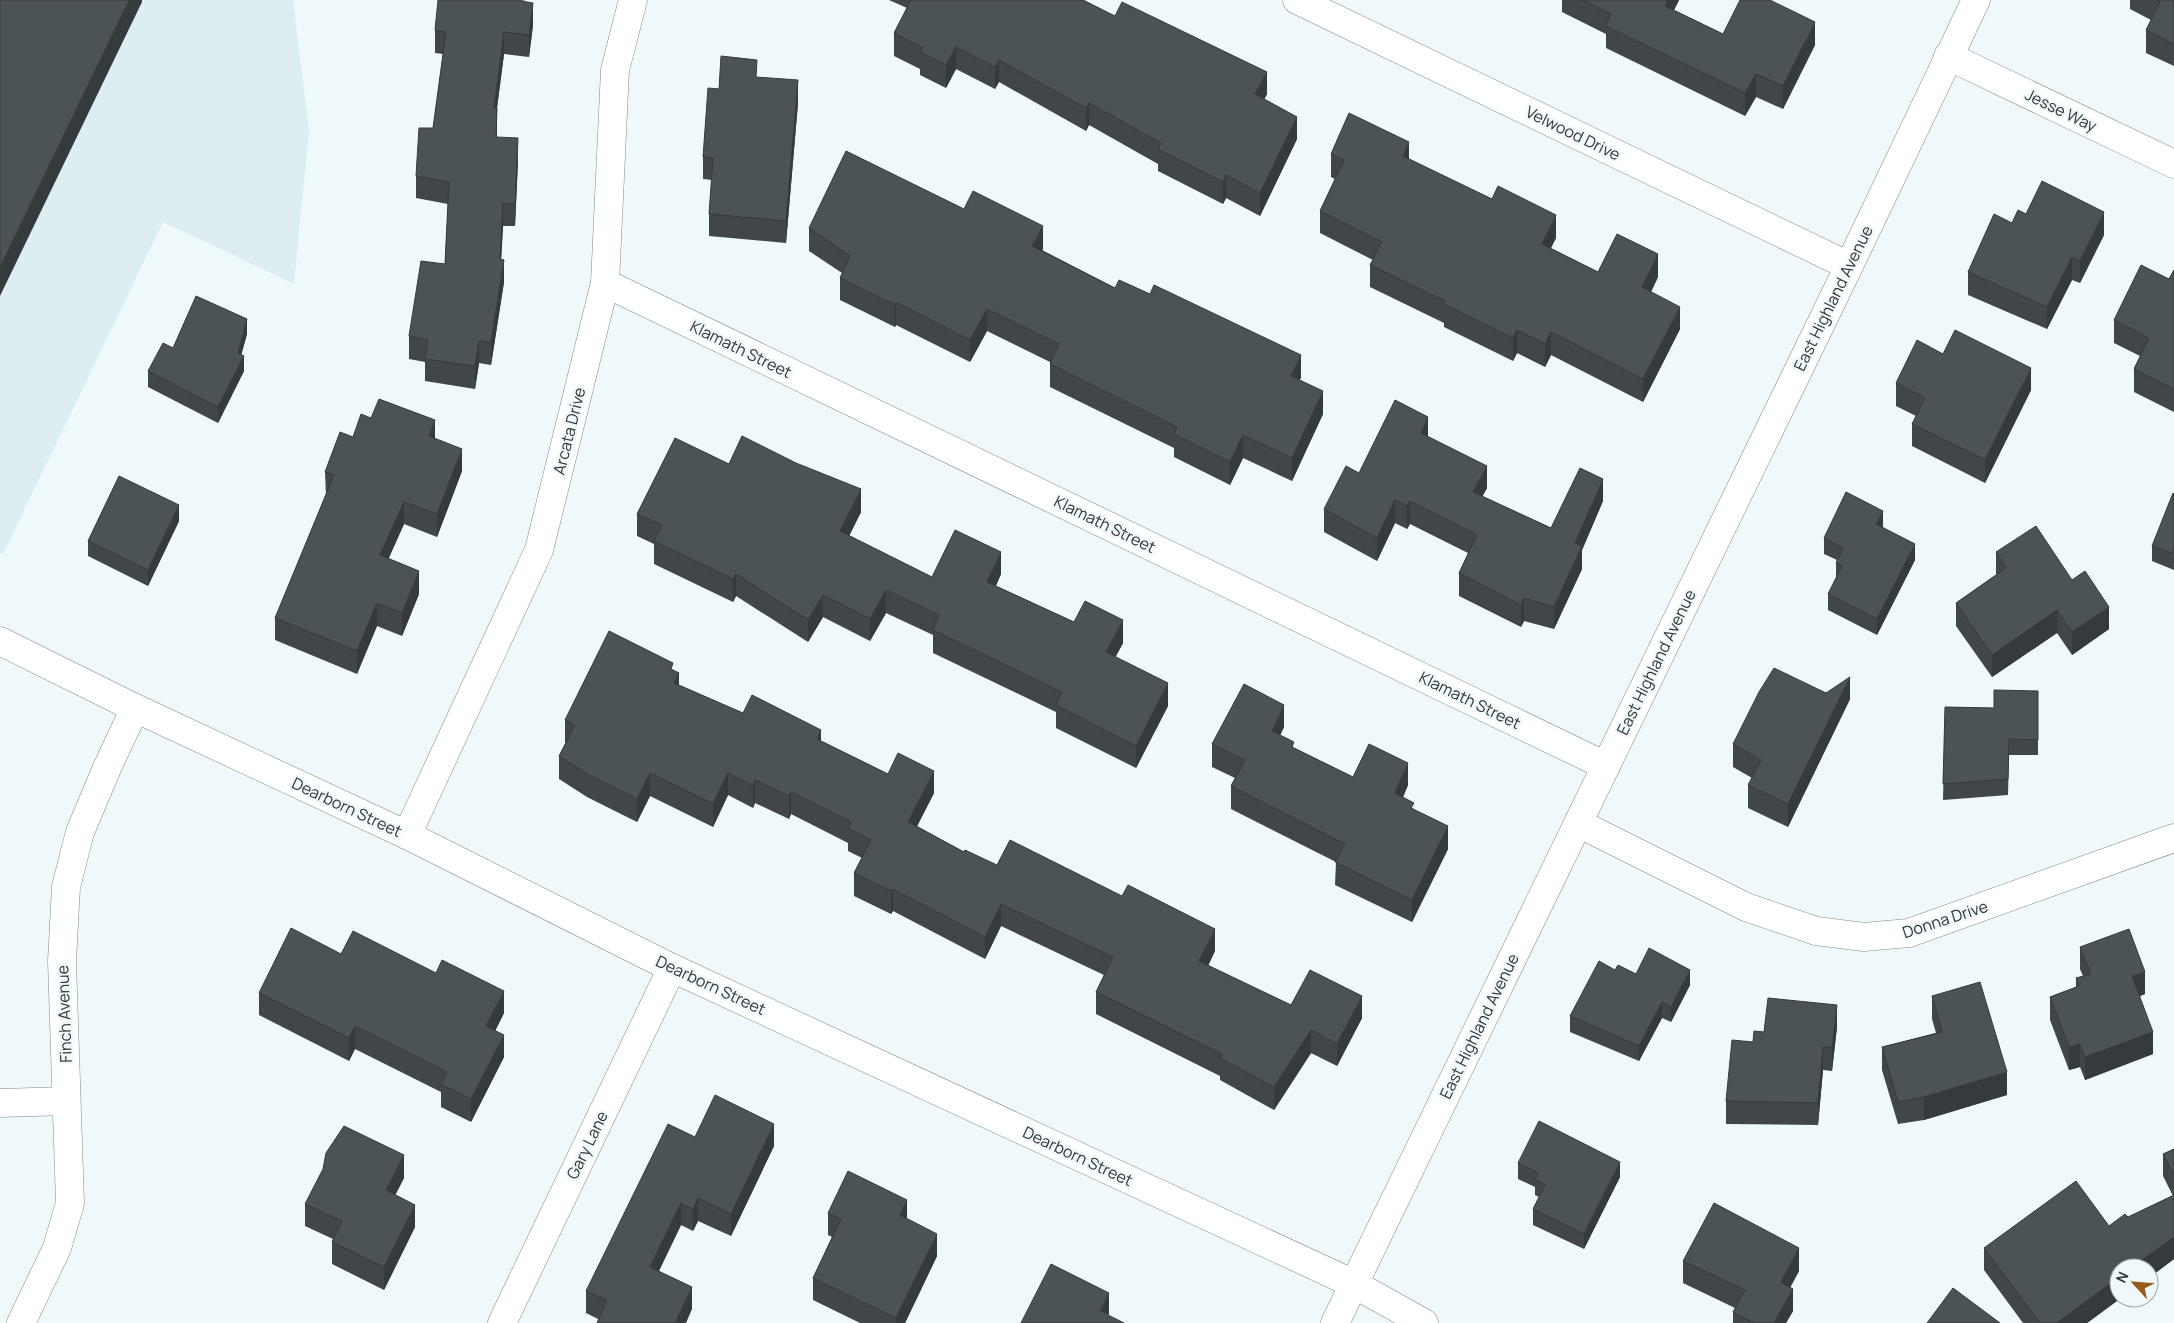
<svg xmlns="http://www.w3.org/2000/svg" width="2174" height="1323" font-family="Manrope,sans-serif">
<rect width="100%" height="100%" fill="#eff8fa"/>
<!-- built -->
<polygon fill="#dceef2" points="0,0 293,0 309,131 294,284 163,222 3,554 0,553"/>
<g fill="none" stroke-linecap="round" stroke-linejoin="round">
<defs>
<g id="street">
<polyline points="1297,0 1849,266"/>
<polyline points="1948,56 2174,164"/>
<polyline points="605,283 1606,766"/>
<polyline points="1578,823 1746,907 1816,931 1864,937 1909,933 2174,838"/>
<polyline points="407,835 539,550 605,283 615,70 633,0"/>
<polyline points="0,1103 66,1101"/>
<polyline points="21,1323 57,1248 70,1203 62,961 66,887 80,832 107,768 135,708"/>
<polyline points="502,1323 672,968"/>
</g>
<g id="secondary">
<polyline points="0,641 135,708 407,835 672,968 1354,1284 1424,1323"/>
<polyline points="1335,1323 1849,266 1976,0"/>
</g>
</defs>
<!-- street casing -->
<use href="#street" stroke="#80898a" stroke-width="29"/>
<!-- secondary casing -->
<use href="#secondary" stroke="#80898a" stroke-width="29"/>
<!-- street -->
<use href="#street" stroke="#fff" stroke-width="28"/>
<!-- secondary -->
<use href="#secondary" stroke="#fff" stroke-width="28"/>
</g>
<!-- wall -->
<g fill="#414749">
<polygon points="524,0 533,25 529,57 504,54 497,108 497,137 518,160 515,226 503,226 501,259 504,282 491,365 479,363 475,389 425,381 425,362 409,359 409,336 445,264 448,204 416,198 416,176 433,128 443,54 435,53 435,30"/>
<polygon points="889,0 1083,0 1267,94 1264,99 1297,139 1260,216 1226,198 1223,204 1158,171 1158,164 1089,125 1086,131 999,82 995,89 956,69 946,88 920,75 920,69 894,56 894,33 907,8"/>
<polygon points="1562,0 1679,0 1674,10 1723,34 1815,45 1783,109 1756,97 1745,116 1606,48 1606,34 1562,12"/>
<polygon points="2130,0 2174,0 2174,66 2146,53 2146,30 2151,20 2130,9"/>
<polygon points="757,77 798,103 786,243 709,236 709,214 712,180 703,179 703,157 719,89"/>
<polygon points="1331,154 1409,159 1556,238 1550,248 1598,272 1658,277 1651,292 1680,329 1643,402 1551,355 1545,367 1517,353 1513,361 1444,327 1444,323 1370,287 1370,265 1373,260 1320,233 1320,211 1335,179 1331,177"/>
<polygon points="964,209 1043,249 1042,250 1115,288 1301,377 1300,380 1323,414 1292,481 1243,458 1230,485 1174,457 1174,448 1050,387 1050,362 987,331 970,362 896,325 895,327 840,300 840,278 842,273 809,251 809,228"/>
<polygon points="2012,223 2104,235 2080,283 2072,280 2047,329 1968,295 1968,272"/>
<polygon points="2174,270 2174,412 2134,392 2134,369 2140,356 2114,343 2114,320 2169,279"/>
<polygon points="247,334 241,355 244,371 218,423 148,387 148,371 173,348"/>
<polygon points="1943,354 2031,390 1985,483 1912,446 1912,424 1916,416 1896,406 1896,383"/>
<polygon points="371,418 435,439 462,471 437,537 404,524 388,559 419,594 402,636 377,626 357,674 275,640 275,618 326,495 325,472 353,437"/>
<polygon points="1428,437 1487,488 1482,496 1551,528 1603,501 1582,550 1582,569 1554,629 1524,621 1521,627 1459,596 1459,573 1468,553 1410,524 1407,529 1395,523 1377,561 1324,532 1324,509 1359,473"/>
<polygon points="729,464 861,512 849,536 932,577 1001,574 996,586 1074,622 1123,643 1115,657 1168,706 1136,768 1056,728 1056,712 933,653 933,635 886,613 870,641 823,617 808,642 736,596 733,602 654,564 654,544 637,536 637,514"/>
<polygon points="2174,494 2174,570 2152,561 2152,546"/>
<polygon points="179,521 148,586 88,556 88,541"/>
<polygon points="1883,526 1882,527 1915,560 1877,635 1828,610 1828,594 1836,578 1836,563 1837,560 1824,554 1824,538"/>
<polygon points="1996,552 2072,580 2109,629 2072,655 2057,633 1992,677 1956,626 1956,603 1996,575"/>
<polygon points="673,670 679,685 743,713 821,741 888,774 934,793 917,826 964,852 1215,951 1208,966 1291,1005 1362,1018 1337,1066 1311,1053 1274,1110 1220,1080 1220,1076 1096,1014 1096,992 1104,975 1001,926 985,959 893,911 891,914 854,896 854,873 862,858 848,851 848,843 791,814 789,819 755,803 753,808 728,795 713,827 650,796 637,822 587,797 559,779 559,756 566,743 565,742 565,720"/>
<polygon points="2038,691 2038,755 2009,755 2008,795 1943,800 1945,707 1994,708"/>
<polygon points="1826,693 1850,699 1788,827 1748,808 1748,785 1752,778 1733,767 1733,744"/>
<polygon points="1284,727 1280,735 1294,748 1353,777 1408,785 1403,797 1448,849 1412,922 1335,885 1336,862 1231,809 1231,786 1235,778 1212,767 1212,744"/>
<polygon points="2080,947 2145,994 2140,996 2153,1054 2085,1080 2080,1067 2069,1070 2050,1020 2050,997 2076,987 2076,978 2083,976 2080,969"/>
<polygon points="341,954 504,1013 495,1031 504,1057 471,1122 441,1107 441,1092 355,1049 349,1061 259,1015 259,993"/>
<polygon points="1615,970 1690,985 1671,1022 1662,1018 1639,1061 1570,1032 1570,1016"/>
<polygon points="1932,996 2007,1095 1924,1120 1898,1124 1882,1070 1882,1047 1936,1033 1932,1019"/>
<polygon points="1837,1027 1832,1071 1823,1070 1818,1125 1726,1124 1726,1101 1753,1042 1764,1032"/>
<polygon points="695,1137 774,1146 731,1236 698,1221 693,1231 681,1225 659,1271 692,1309 598,1319 586,1313 586,1291"/>
<polygon points="2174,1149 2174,1259 2087,1323 2023,1323 1984,1270 1984,1248 2109,1226 2173,1196 2163,1176 2163,1154"/>
<polygon points="1518,1163 1620,1177 1584,1249 1533,1225 1533,1209 1539,1197 1535,1195 1535,1187 1518,1179"/>
<polygon points="404,1178 395,1195 415,1227 384,1290 332,1264 332,1242 333,1239 305,1226 305,1204"/>
<polygon points="828,1213 907,1219 937,1256 905,1323 860,1323 813,1300 813,1278 832,1237 828,1235"/>
<polygon points="1683,1261 1799,1271 1790,1287 1793,1311 1786,1323 1733,1323 1733,1312 1735,1308 1683,1283"/>
</g>
<!-- shaded-wall -->
<g fill="#353a3c">
<polygon points="129,0 142,0 142,2 0,296 0,267"/>
<polygon points="1668,0 1679,0 1665,28 1665,6"/>
<polygon points="533,3 533,25 529,57 529,35"/>
<polygon points="1815,22 1815,45 1783,109 1783,86"/>
<polygon points="504,32 504,54 494,131 494,108"/>
<polygon points="956,47 956,69 946,88 946,65"/>
<polygon points="999,60 999,82 995,89 995,67"/>
<polygon points="1267,72 1267,94 1255,117 1255,94"/>
<polygon points="1756,74 1756,97 1745,116 1745,93"/>
<polygon points="798,80 798,103 786,243 786,221"/>
<polygon points="1089,103 1089,125 1086,131 1086,108"/>
<polygon points="497,108 497,131 496,160 496,137"/>
<polygon points="1297,117 1297,139 1260,216 1260,193"/>
<polygon points="518,138 518,160 515,226 515,204"/>
<polygon points="1409,142 1409,165 1403,156"/>
<polygon points="1226,175 1226,198 1223,204 1223,182"/>
<polygon points="503,203 503,226 500,282 500,259"/>
<polygon points="2104,212 2104,235 2080,283 2080,261"/>
<polygon points="1556,215 1556,238 1542,267 1542,244"/>
<polygon points="1043,226 1043,249 1032,268 1032,246"/>
<polygon points="1658,254 1658,277 1642,310 1642,287"/>
<polygon points="2072,257 2072,280 2047,329 2047,307"/>
<polygon points="504,260 504,282 491,365 491,342"/>
<polygon points="896,302 896,325 895,327 895,305"/>
<polygon points="1680,307 1680,329 1643,402 1643,379"/>
<polygon points="987,309 987,331 970,362 970,340"/>
<polygon points="247,319 247,334 238,367 244,356 244,371 218,423 218,407 238,353"/>
<polygon points="1517,330 1517,353 1513,361 1513,338"/>
<polygon points="1551,332 1551,355 1545,367 1545,344"/>
<polygon points="479,341 479,363 475,389 475,366"/>
<polygon points="1301,355 1301,377 1291,398 1291,376"/>
<polygon points="2031,368 2031,390 1985,483 1985,460"/>
<polygon points="1323,391 1323,414 1292,481 1292,458"/>
<polygon points="1428,417 1428,439 1421,433"/>
<polygon points="435,420 435,442 429,436"/>
<polygon points="1243,435 1243,458 1230,485 1230,462"/>
<polygon points="462,449 462,471 437,537 437,514"/>
<polygon points="1487,466 1487,488 1473,515 1473,492"/>
<polygon points="1603,479 1603,501 1582,550 1582,569 1554,629 1554,607 1575,543"/>
<polygon points="861,489 861,512 840,554 840,531"/>
<polygon points="1395,500 1395,523 1377,561 1377,538"/>
<polygon points="1410,501 1410,524 1407,529 1407,506"/>
<polygon points="404,502 404,524 380,578 380,555"/>
<polygon points="179,505 179,521 148,586 148,570"/>
<polygon points="1883,511 1883,526 1876,540 1876,524"/>
<polygon points="1915,544 1915,560 1877,635 1877,619"/>
<polygon points="1001,552 1001,574 987,604 987,582"/>
<polygon points="419,571 419,594 402,636 402,613"/>
<polygon points="736,574 736,596 733,602 733,579"/>
<polygon points="886,590 886,613 870,641 870,619"/>
<polygon points="823,595 823,617 808,642 808,620"/>
<polygon points="1524,598 1524,621 1521,627 1521,605"/>
<polygon points="377,603 377,626 357,674 357,651"/>
<polygon points="2109,607 2109,629 2072,655 2072,632"/>
<polygon points="2057,610 2057,633 1992,677 1992,655"/>
<polygon points="1123,620 1123,643 1106,675 1106,652"/>
<polygon points="679,673 679,695 674,683"/>
<polygon points="1850,677 1850,699 1788,827 1788,804"/>
<polygon points="1168,683 1168,706 1136,768 1136,746"/>
<polygon points="1284,705 1284,727 1272,753 1272,731"/>
<polygon points="821,730 821,752 817,739"/>
<polygon points="1408,763 1408,785 1395,816 1395,793"/>
<polygon points="934,771 934,793 908,844 908,822"/>
<polygon points="650,773 650,796 637,822 637,799"/>
<polygon points="728,773 728,795 713,827 713,804"/>
<polygon points="755,780 755,803 753,808 753,786"/>
<polygon points="791,792 791,814 789,819 789,796"/>
<polygon points="1448,826 1448,849 1412,922 1412,900"/>
<polygon points="893,889 893,911 891,914 891,891"/>
<polygon points="1001,904 1001,926 985,959 985,937"/>
<polygon points="1215,929 1215,951 1199,984 1199,961"/>
<polygon points="1690,970 1690,985 1671,1022 1671,1007"/>
<polygon points="2145,972 2145,994 2132,999 2132,976"/>
<polygon points="504,991 504,1013 486,1049 486,1026"/>
<polygon points="1362,996 1362,1018 1337,1066 1337,1044"/>
<polygon points="1662,1002 1662,1018 1639,1061 1639,1046"/>
<polygon points="1837,1005 1837,1027 1832,1071 1832,1048"/>
<polygon points="355,1026 355,1049 349,1061 349,1038"/>
<polygon points="1311,1030 1311,1053 1274,1110 1274,1087"/>
<polygon points="2153,1032 2153,1054 2085,1080 2085,1057"/>
<polygon points="504,1035 504,1057 471,1122 471,1099"/>
<polygon points="2080,1044 2080,1067 2069,1070 2069,1047"/>
<polygon points="1823,1047 1823,1070 1818,1125 1818,1103"/>
<polygon points="2007,1072 2007,1095 1924,1120 1924,1097"/>
<polygon points="774,1124 774,1146 731,1236 731,1214"/>
<polygon points="404,1155 404,1178 386,1213 386,1190"/>
<polygon points="1620,1162 1620,1177 1584,1249 1584,1234"/>
<polygon points="698,1198 698,1221 693,1231 693,1209"/>
<polygon points="907,1200 907,1222 900,1215"/>
<polygon points="681,1203 681,1225 650,1289 650,1267"/>
<polygon points="415,1205 415,1227 384,1290 384,1267"/>
<polygon points="937,1234 937,1256 905,1323 896,1323 896,1318"/>
<polygon points="2174,1237 2174,1259 2149,1278 2149,1268 2131,1268"/>
<polygon points="1799,1248 1799,1271 1781,1305 1781,1282"/>
<polygon points="2119,1277 2119,1298 2121,1298 2087,1323 2057,1323"/>
<polygon points="692,1287 692,1309 686,1323 675,1323"/>
<polygon points="1793,1289 1793,1311 1786,1323 1774,1323"/>
<polygon points="1109,1293 1109,1315 1100,1311"/>
</g>
<!-- building -->
<g fill="#4c5355" stroke="#353a3c">
<polygon points="0,0 129,0 0,267"/>
<polygon points="438,0 521,0 521,1 533,3 529,35 504,32 494,108 497,108 496,137 518,138 515,204 503,203 500,259 504,260 491,342 479,341 475,366 425,359 428,340 409,336 421,261 445,264 449,182 416,176 419,128 433,128 446,32 435,30"/>
<polygon points="911,0 1083,0 1115,16 1122,2 1267,72 1255,94 1297,117 1260,193 1226,175 1223,182 1158,149 1161,143 1089,103 1086,108 999,60 995,67 956,47 946,65 920,52 923,48 894,33"/>
<polygon points="1582,0 1668,0 1665,6 1723,34 1740,0 1770,0 1815,22 1783,86 1756,74 1745,93 1606,26 1611,14"/>
<polygon points="2156,0 2174,0 2174,44 2146,30 2160,2"/>
<polygon points="721,56 757,60 756,77 798,80 786,221 709,214 713,158 703,157 708,88 719,89"/>
<polygon points="1349,113 1409,142 1403,156 1492,199 1498,186 1556,215 1542,244 1598,272 1617,234 1658,254 1642,287 1680,307 1643,379 1551,332 1545,344 1517,330 1513,338 1444,304 1445,301 1370,265 1382,242 1320,211 1344,160 1331,154"/>
<polygon points="846,151 964,209 973,191 1043,226 1032,246 1115,288 1119,280 1150,294 1154,285 1301,355 1291,376 1323,391 1292,458 1243,435 1230,462 1174,434 1177,427 1050,364 1059,344 987,309 970,340 896,302 895,305 840,278 850,256 809,228"/>
<polygon points="2042,181 2104,212 2080,261 2072,257 2047,307 1968,272 1994,214 2012,223 2018,210 2026,214"/>
<polygon points="2141,265 2169,279 2174,270 2174,389 2134,369 2149,338 2114,320"/>
<polygon points="196,296 247,319 238,353 244,356 218,407 148,371 163,343 173,348"/>
<polygon points="1955,330 2031,368 1985,460 1912,424 1925,398 1896,383 1917,340 1943,354"/>
<polygon points="379,399 435,420 429,436 462,449 437,514 404,502 380,555 419,571 402,613 377,603 357,651 275,618 334,475 325,472 340,432 353,437 361,414 371,418"/>
<polygon points="1395,400 1428,417 1421,433 1487,466 1473,492 1551,528 1580,468 1603,479 1575,543 1582,546 1554,607 1524,598 1521,605 1459,573 1477,535 1410,501 1407,506 1395,500 1377,538 1324,509 1346,466 1359,473"/>
<polygon points="742,436 796,463 861,489 840,531 932,577 955,530 1001,552 987,582 1074,622 1085,601 1123,620 1106,652 1168,683 1136,746 1056,705 1062,692 933,630 939,615 886,590 870,619 823,595 808,620 736,574 733,579 654,541 662,525 637,514 675,438 729,464"/>
<polygon points="119,476 179,505 148,570 88,541"/>
<polygon points="1846,492 1883,511 1876,524 1915,544 1877,619 1828,594 1842,566 1836,563 1843,548 1824,538"/>
<polygon points="2173,493 2174,494 2174,554 2152,546"/>
<polygon points="2036,526 2072,580 2085,571 2109,607 2072,632 2057,610 1992,655 1956,603 2006,568 1996,552"/>
<polygon points="609,631 673,663 671,669 679,673 674,683 743,713 752,695 821,730 817,739 888,774 898,753 934,771 908,822 964,852 965,850 997,865 1010,840 1122,896 1128,885 1215,929 1199,961 1291,1005 1310,970 1362,996 1337,1044 1311,1030 1274,1087 1220,1058 1222,1054 1096,992 1113,957 1001,904 985,937 893,889 891,891 854,873 871,840 848,828 851,822 791,792 789,796 755,780 753,786 728,773 713,804 650,773 637,799 587,774 559,756 575,725 565,720"/>
<polygon points="1774,668 1826,693 1850,677 1788,804 1748,785 1761,760 1733,744 1759,692"/>
<polygon points="1244,684 1284,705 1272,731 1294,742 1292,747 1353,777 1369,744 1408,763 1395,793 1414,803 1411,808 1448,826 1412,900 1335,862 1345,844 1231,786 1245,760 1212,744"/>
<polygon points="1994,690 2038,691 2038,740 2009,739 2008,779 1943,784 1945,707 1994,708"/>
<polygon points="291,928 341,954 353,931 436,973 442,960 504,991 486,1026 504,1035 471,1099 441,1084 447,1072 355,1026 349,1038 259,993"/>
<polygon points="2129,929 2145,972 2132,976 2153,1032 2085,1057 2080,1044 2069,1047 2050,997 2079,986 2076,978 2091,974 2080,947"/>
<polygon points="1649,948 1690,970 1671,1007 1662,1002 1639,1046 1570,1016 1599,961 1615,970 1618,965 1636,974"/>
<polygon points="1980,982 2007,1072 1924,1097 1898,1102 1882,1047 1942,1032 1932,996"/>
<polygon points="1768,998 1837,1005 1832,1048 1823,1047 1818,1103 1726,1101 1732,1040 1753,1042 1754,1031 1764,1032"/>
<polygon points="715,1095 774,1124 731,1214 698,1198 693,1209 681,1203 650,1267 692,1287 675,1323 597,1323 607,1300 586,1291 668,1124 695,1137"/>
<polygon points="1539,1121 1620,1162 1584,1234 1533,1209 1545,1185 1535,1179 1538,1173 1518,1163"/>
<polygon points="344,1126 404,1155 386,1190 415,1205 384,1267 332,1242 342,1221 305,1204 323,1169 326,1153"/>
<polygon points="2174,1149 2174,1175 2163,1154"/>
<polygon points="848,1171 907,1200 900,1215 937,1234 896,1318 813,1278 841,1219 828,1213"/>
<polygon points="2076,1181 2109,1226 2125,1214 2128,1217 2174,1195 2174,1237 2131,1268 2119,1268 2119,1277 2057,1323 2040,1323 1984,1248"/>
<polygon points="1714,1203 1799,1248 1781,1282 1793,1289 1774,1323 1754,1323 1733,1312 1745,1290 1683,1261"/>
<polygon points="1051,1264 1109,1293 1100,1311 1124,1323 1021,1323"/>
<polygon points="1953,1288 2000,1323 1927,1323"/>
</g>
<g text-anchor="middle" stroke-width="5" stroke-linejoin="round" paint-order="stroke">
<!-- street labels -->
<g font-size="16" fill="#323536" stroke="#eff8fa">
<text transform="translate(2061 110) rotate(26)" y="6">Jesse Way</text>
<text transform="translate(1573 133) rotate(26)" y="6">Velwood Drive</text>
<text transform="translate(1833 298) rotate(-64)" y="6">East Highland Avenue</text>
<text transform="translate(741 349) rotate(26)" y="6">Klamath Street</text>
<text transform="translate(569 431) rotate(-76)" y="6">Arcata Drive</text>
<text transform="translate(1105 524) rotate(26)" y="6">Klamath Street</text>
<text transform="translate(1656 662) rotate(-64)" y="6">East Highland Avenue</text>
<text transform="translate(1470 700) rotate(26)" y="6">Klamath Street</text>
<text transform="translate(347 807) rotate(25)" y="6">Dearborn Street</text>
<text transform="translate(1945 919) rotate(-18)" y="6">Donna Drive</text>
<text transform="translate(711 985) rotate(25)" y="6">Dearborn Street</text>
<text transform="translate(64 1014) rotate(-92)" y="6">Finch Avenue</text>
<text transform="translate(1479 1026) rotate(-64)" y="6">East Highland Avenue</text>
<text transform="translate(587 1145) rotate(-64)" y="6">Gary Lane</text>
<text transform="translate(1078 1156) rotate(25)" y="6">Dearborn Street</text>
</g>
</g>
<!-- north arrow -->
<g transform="translate(2134 1283) rotate(296)"><circle r="24" fill="#eff8fa" stroke="#a3aaac"/>
<path d="M0-4L9 19L0 12L-9 19Z" fill="#975b1d"/>
<text y="-8" font-size="14" font-weight="bold" text-anchor="middle" fill="#323536">N</text>
</g>
</svg>
